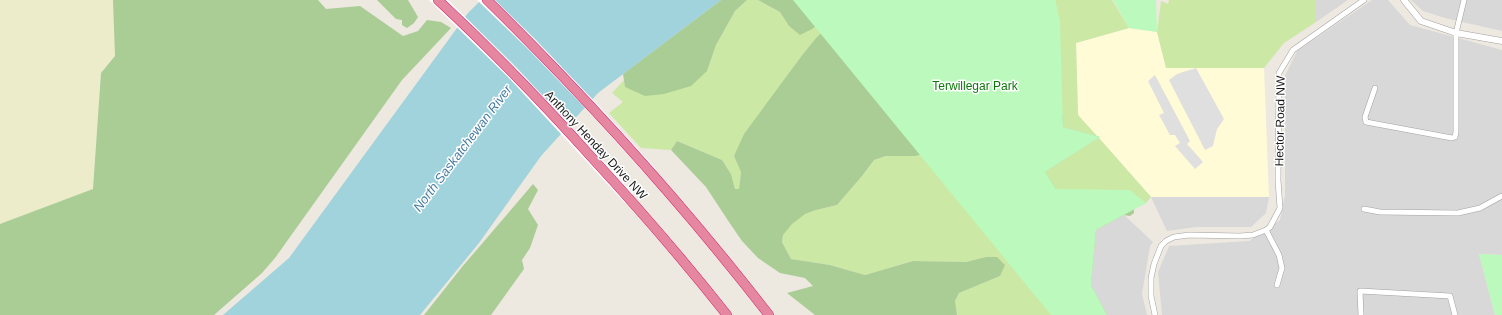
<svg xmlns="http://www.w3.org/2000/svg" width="1502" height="315" font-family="Arial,sans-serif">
<rect width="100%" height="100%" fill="#ede8e0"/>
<!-- residential -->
<g fill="#d9d8d8">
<polygon points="1316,0 1348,0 1316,22"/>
<polygon points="1372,0 1388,0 1410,25 1502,50 1502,255 1479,254 1495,315 1162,315 1158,272 1169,246 1249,241 1280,220 1285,195 1285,76 1297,51"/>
<polygon points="1411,0 1502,0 1502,31 1445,18 1423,11"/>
<polygon points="1151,197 1269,197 1266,213 1251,227 1196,227 1167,231"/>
<polygon points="1124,215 1153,242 1150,246 1142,294 1147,315 1107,315 1091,285 1096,230"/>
</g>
<!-- education -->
<polygon fill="#fffbd7" points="1129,28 1157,32 1166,68 1264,68 1269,197 1151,197 1078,115 1076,43"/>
<!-- farmland -->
<polygon fill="#ececcb" points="0,0 113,0 115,56 101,74 93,190 0,224"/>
<!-- grass -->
<g fill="#cce8a5">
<polygon points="747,0 758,0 780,12 789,26 800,34 815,26 821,33 803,54 783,82 734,156 741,172 739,189 735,189 731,174 722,160 677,141 671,150 641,148 609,113 623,102 612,93 624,80 625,87 707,71 716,45 735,11"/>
<polygon points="938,0 1007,0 1059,21 1055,0 1112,0 1129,28 1076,43 1078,115 1097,136 1063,127"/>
<polygon points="1169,0 1316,0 1316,22 1284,43 1264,68 1166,68 1157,32 1161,1 1168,4"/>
<polygon points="1099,138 1151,197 1146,203 1134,209 1055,189 1045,172"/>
<polygon points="926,153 1063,315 957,315 955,301 959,293 1000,276 986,257 966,262 913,261 865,275 830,265 791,259 782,242 783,235 792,223 804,214 816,210 837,205 862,176 874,160 886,156 916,156"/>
</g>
<!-- forest -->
<g fill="#aacc95">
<polygon points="113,0 318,0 326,9 360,6 403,36 418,31 427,20 441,22 451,28 402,80 275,258 262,273 214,315 0,315 0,224 93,189 101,73 115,56"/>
<polygon points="377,0 408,0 418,17 414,23 407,28 402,25 402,20 396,19"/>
<polygon points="721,0 747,0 735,11 716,45 707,71 691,86 664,94 645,96 625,87 623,74"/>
<polygon points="758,0 836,0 825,19 812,29 800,35 789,26 780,12"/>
<polygon points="840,15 1063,115 1063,127 1100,137 1045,172 1056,189 1134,204 1134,213 1130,216 1124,215 1096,230 1091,285 1107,315 926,153 916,156 886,156 874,160 862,176 837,205 816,210 805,214 792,224 783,235 782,242 791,259 830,265 865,275 913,261 966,262 986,257 997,257 1005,265 1000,276 959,293 955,301 957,315 815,315 787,293 813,286 805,278 780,273 758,258 742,241 729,222 706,187 671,150 677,141 722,160 731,174 735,189 739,189 741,172 734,156 744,134 803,54 817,37"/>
<polygon points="533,184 538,190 528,209 538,225 530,248 522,260 524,269 491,315 424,315 462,267"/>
</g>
<!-- park -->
<g fill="#bcf9bc">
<polygon points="793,0 1055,0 1060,21 1063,127 1100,137 1045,172 1056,189 1130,190 1146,203 1096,230 1091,285 1107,315 1051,315"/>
<polygon points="1113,0 1156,0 1157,32 1129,28"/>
<polygon points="1479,254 1502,255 1502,315 1495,315"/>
</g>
<!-- parking -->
<g fill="#dfdfdf">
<polygon points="1196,68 1224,119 1217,129 1213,146 1205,150 1169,80 1177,74"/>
<polygon points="1155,75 1190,141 1187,144 1203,162 1195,169 1175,146 1180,143 1175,135 1170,135 1159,115 1164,113 1148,81"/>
</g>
<!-- water -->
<polygon fill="#a0d3db" points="481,0 721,0 598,93 541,156 479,243 420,315 223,315 289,258 468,13"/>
<!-- pier -->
<g fill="#fff">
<polygon points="429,0 448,0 515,66 633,193 625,203 507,76"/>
<polygon points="477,0 495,0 536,40 598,105 656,169 648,177 590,113 529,50"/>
</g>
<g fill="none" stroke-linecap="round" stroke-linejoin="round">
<defs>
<g id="minor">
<polyline points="1375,88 1365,117 1366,122 1452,138 1455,137 1456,132 1456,33 1464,0"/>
<polyline points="1364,209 1380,212 1458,213 1480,208 1502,196"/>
<polyline points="1266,230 1279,255 1282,268 1277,285"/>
<polyline points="1155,315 1151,296 1151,278 1154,264 1161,246 1166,241 1174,237 1189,235 1240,236 1253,235 1266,230 1270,227 1280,208 1278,180 1279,73 1293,50 1364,0"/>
<polyline points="1361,315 1360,291 1450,296 1455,315"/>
</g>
<polyline id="tertiary" points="1404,0 1421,21 1456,33 1502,41"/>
<g id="motorway">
<path d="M438,0C493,51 545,105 595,161C641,211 685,262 727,315"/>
<path d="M487,0C588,99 682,203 769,315"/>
</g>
</defs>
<!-- minor casing -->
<use href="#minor" stroke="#a2a2a2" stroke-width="6"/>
<!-- tertiary casing -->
<use href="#tertiary" stroke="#a2a2a2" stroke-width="7"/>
<!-- motorway casing -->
<use href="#motorway" stroke="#d42470" stroke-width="10"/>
<!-- minor -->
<use href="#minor" stroke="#fff" stroke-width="5"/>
<!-- tertiary -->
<use href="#tertiary" stroke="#fff" stroke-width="6"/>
<!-- motorway -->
<use href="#motorway" stroke="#e587a1" stroke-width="9"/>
</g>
<g text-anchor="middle" stroke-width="3" stroke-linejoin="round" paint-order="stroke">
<!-- park labels -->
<g font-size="12" fill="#0c770b" stroke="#fff">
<text x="975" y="90">Terwillegar Park</text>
</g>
<!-- street labels -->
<g font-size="12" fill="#1b1b1b" stroke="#fff">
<text transform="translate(1280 121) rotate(-89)" y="4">Hector Road NW</text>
<text transform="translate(596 145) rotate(47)" y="4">Anthony Henday Drive NW</text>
</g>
<!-- water labels -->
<g font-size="13" font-style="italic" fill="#467ca1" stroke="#fff">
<text transform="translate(462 148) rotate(-53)" y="5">North Saskatchewan River</text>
</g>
</g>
</svg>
